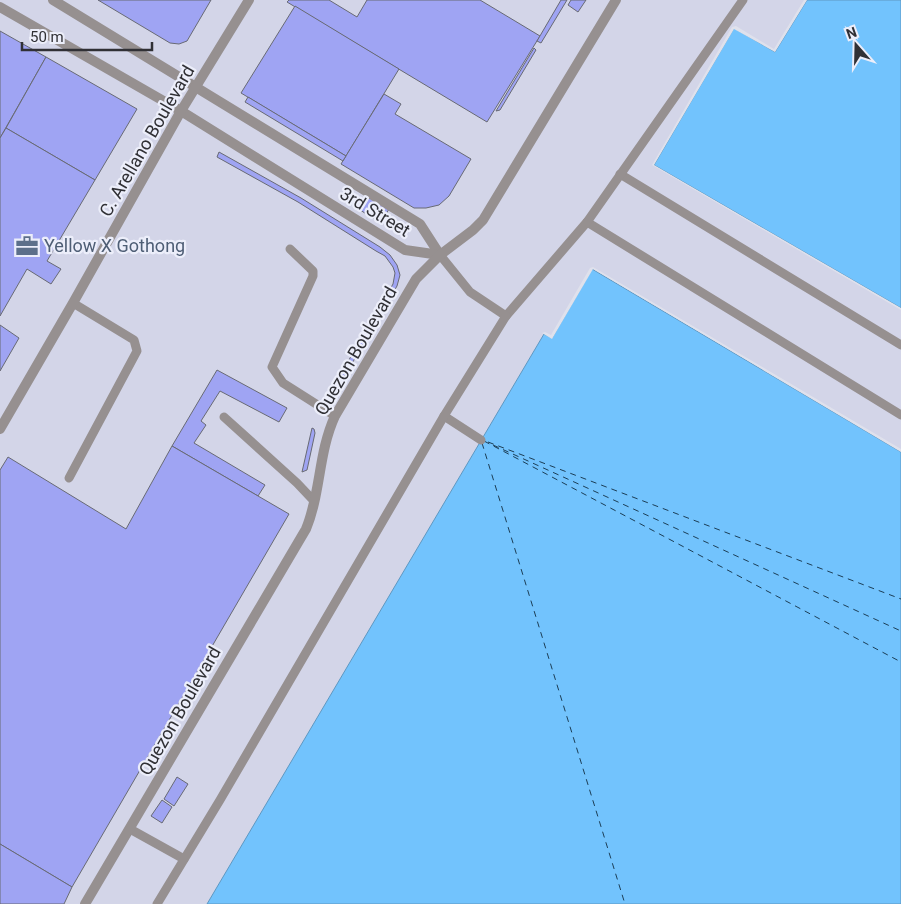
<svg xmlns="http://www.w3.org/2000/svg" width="901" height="904" font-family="Roboto,sans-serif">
<rect width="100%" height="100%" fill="#dfe1ec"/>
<!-- built -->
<polygon fill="#d3d5e8" points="0,0 807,0 775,52 735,29 654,165 901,308 901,452 592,269 552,339 544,334 207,904 0,904"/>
<!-- water -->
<g fill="#72c3fd" stroke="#5e97c1">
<polygon points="807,0 901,0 901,308 654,165 734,28 775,52"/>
<polygon points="592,269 901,452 901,904 207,904 544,334 552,338"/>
</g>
<!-- pier -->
<g fill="#dfe1ec">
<polygon points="804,0 807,0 775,52 734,29 654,165 901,308 901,310 652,165 732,27 736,26 774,49"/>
<polygon points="593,267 901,449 901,452 593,269 552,339 542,333 545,332 551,335 590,268"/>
</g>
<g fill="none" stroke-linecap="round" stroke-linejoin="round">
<!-- ferry -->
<g stroke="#1c3e56" stroke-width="1" stroke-dasharray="6 5" stroke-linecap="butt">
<polyline points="484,441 901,662"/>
<polyline points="488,442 901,599"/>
<polyline points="482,443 625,904"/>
<polyline points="493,445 901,631"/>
</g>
</g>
<!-- building -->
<g fill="#9fa4f3" stroke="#686a74">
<polygon points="98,0 211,0 187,41 179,44 170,43"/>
<polygon points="289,0 329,0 357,17 367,0 480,0 540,36 487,122 287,2"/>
<polygon points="561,0 567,0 541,43 537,41"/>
<polygon points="571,0 586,0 578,12 568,5"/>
<polygon points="295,6 399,69 346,156 241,93"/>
<polygon points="0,31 46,57 0,138"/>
<polygon points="534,48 536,50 500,110 496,111"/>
<polygon points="46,57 137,109 95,180 6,128"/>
<polygon points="384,94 401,104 395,114 471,159 449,196 439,205 426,208 414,208 341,164"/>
<polygon points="248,97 346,156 344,159 343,161 245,102"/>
<polygon points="6,128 95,180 47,261 61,269 51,284 27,269 0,316 0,138"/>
<polygon points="219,152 301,198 380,247 390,255 397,265 400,275 397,286 336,391 332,389 393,284 395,273 393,267 385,256 376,251 298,202 217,157"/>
<polygon points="368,197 389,209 381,223 360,210"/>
<polygon points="0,325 19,338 0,371"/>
<polygon points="217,370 287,408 279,422 220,391 201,421 206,425 194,443 265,485 258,496 172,446"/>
<polygon points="312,428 314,429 315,433 307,470 302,472"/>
<polygon points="172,446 289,514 72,887 0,844 0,470 8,457 126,529"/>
<polygon points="177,777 188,784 174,806 164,799"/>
<polygon points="162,800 172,807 162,823 151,816"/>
<polygon points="0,844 72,887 64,904 0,904"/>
</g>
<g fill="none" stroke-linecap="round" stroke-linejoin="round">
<!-- lane -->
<g stroke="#969090" stroke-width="9">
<polyline points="620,174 901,345"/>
<polyline points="587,222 901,415"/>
<polyline points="290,249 313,271 313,276 272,367 283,383 335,416"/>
<polyline points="506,316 587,222 743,0"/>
<polyline points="444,416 481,440"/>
<polyline points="224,417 297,483 314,501"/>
<polyline points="69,478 137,351 134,340 73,303"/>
<polyline points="130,829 184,859"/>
<polyline points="157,904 220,800 444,416 506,316 470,292 440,255"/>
</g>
<!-- street -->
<g stroke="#969090" stroke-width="10">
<polyline points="53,0 420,224 440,255"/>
<polyline points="0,7 181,111 405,250 440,255"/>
<polyline points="0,429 73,303 181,111 249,0"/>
<path d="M85,904L306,529C321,493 318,453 335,416L416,279L440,255L473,230L483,220L616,0"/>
</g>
</g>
<!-- icons -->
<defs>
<symbol id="office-bare" viewBox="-9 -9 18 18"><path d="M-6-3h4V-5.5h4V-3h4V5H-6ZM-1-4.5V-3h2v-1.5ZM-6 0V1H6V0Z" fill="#5c6f8a" stroke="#eceefa" stroke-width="2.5" paint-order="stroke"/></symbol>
</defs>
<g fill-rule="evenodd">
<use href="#office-bare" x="11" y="230" width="32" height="32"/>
</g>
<g text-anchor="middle" stroke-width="4.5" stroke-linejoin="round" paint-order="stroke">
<!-- street labels -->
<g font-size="18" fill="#303035" stroke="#eceefa">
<text transform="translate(147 141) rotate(-60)" y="6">C. Arellano Boulevard</text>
<text transform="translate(375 212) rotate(31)" y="6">3rd Street</text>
<text transform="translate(356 351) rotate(-60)" y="6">Quezon Boulevard</text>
<text transform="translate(180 711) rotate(-60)" y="6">Quezon Boulevard</text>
</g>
<!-- service labels -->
<g font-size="18" fill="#4e5e75" stroke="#eceefa" text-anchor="start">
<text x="44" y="252">Yellow X Gothong</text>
</g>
</g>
<!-- north arrow -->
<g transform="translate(856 45) rotate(340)" stroke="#eceefa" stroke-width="4" paint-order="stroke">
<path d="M0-4L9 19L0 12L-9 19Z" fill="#303035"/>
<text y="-8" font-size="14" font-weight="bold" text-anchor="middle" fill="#303035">N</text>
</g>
<!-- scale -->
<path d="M22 42v8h130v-8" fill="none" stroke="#303035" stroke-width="2.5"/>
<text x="30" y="42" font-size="15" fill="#303035" stroke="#eceefa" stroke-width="4" paint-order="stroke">50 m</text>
</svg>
